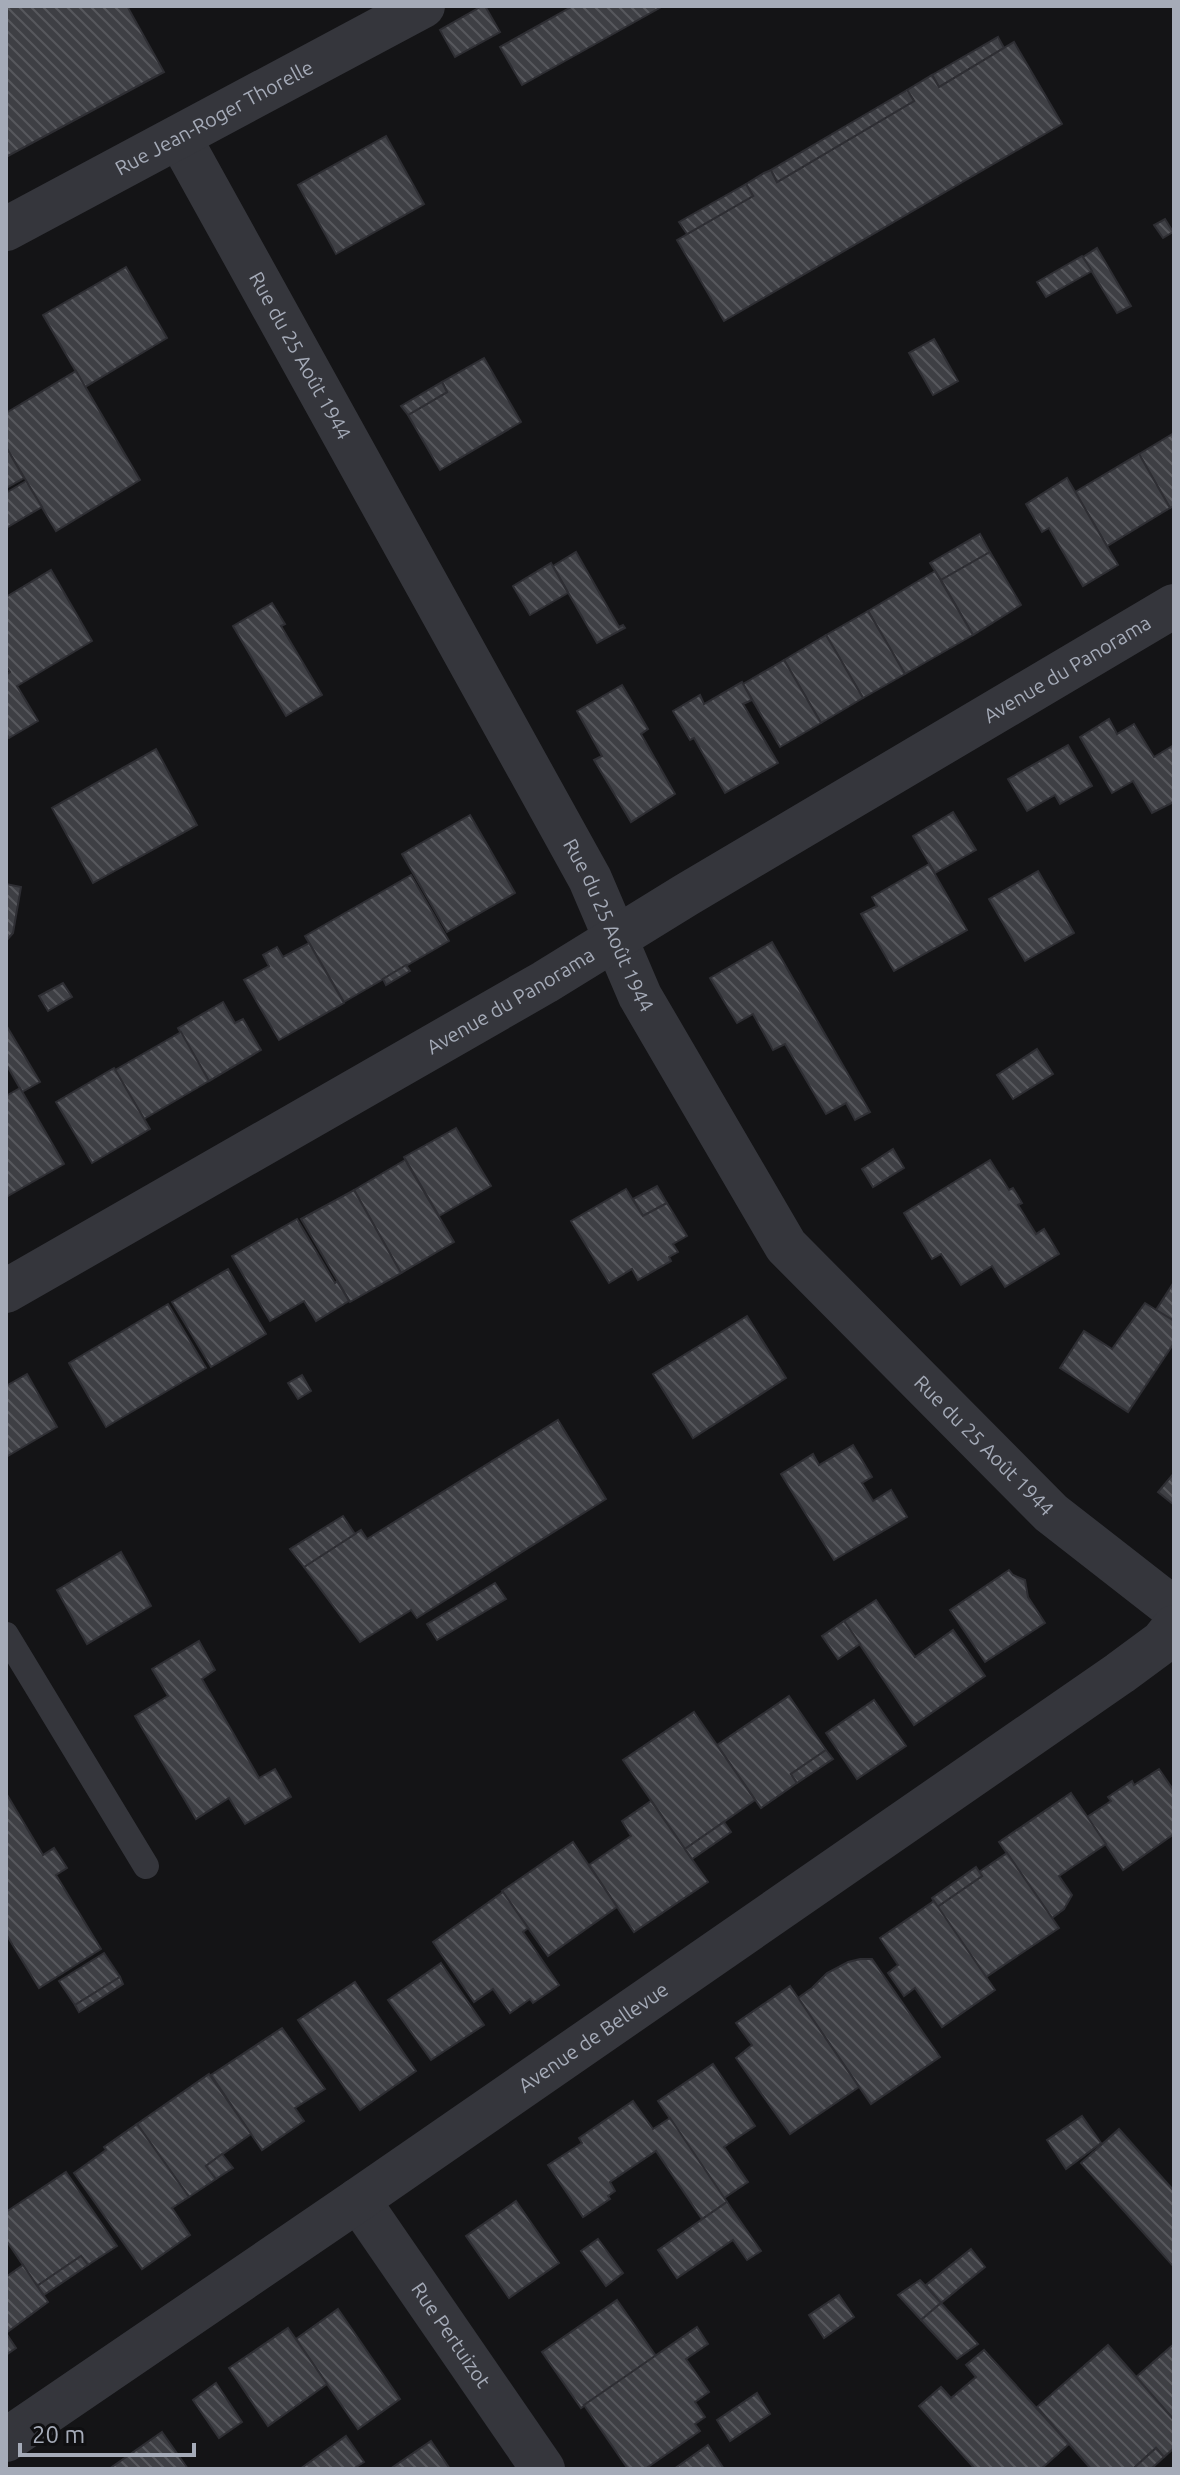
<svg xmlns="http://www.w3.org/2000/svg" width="1180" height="2475" font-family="Ubuntu,sans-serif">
<defs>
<pattern id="building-back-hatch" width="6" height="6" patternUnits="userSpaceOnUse" patternTransform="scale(2)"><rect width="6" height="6" fill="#3e3f44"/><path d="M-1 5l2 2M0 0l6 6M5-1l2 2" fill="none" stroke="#57585d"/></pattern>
</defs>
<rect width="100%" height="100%" fill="#141416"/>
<!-- building -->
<g fill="url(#building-back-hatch)" stroke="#2e2e33" stroke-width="2">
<polygon points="6,6 127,6 164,72 6,157"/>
<polygon points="482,6 485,6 500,32 455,57 440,30"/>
<polygon points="573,6 663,6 522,85 500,47"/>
<polygon points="998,37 1004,48 939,87 932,75"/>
<polygon points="1014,42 1062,124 724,321 677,240 753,196 746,184 764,173 771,170 777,182 914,101 907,90 932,75 939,87"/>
<polygon points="907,90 914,101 777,182 771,170"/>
<polygon points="386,136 424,204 336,254 298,185"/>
<polygon points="746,184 753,196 687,234 679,222"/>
<polygon points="1165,219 1173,232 1163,238 1154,225"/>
<polygon points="1097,248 1131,306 1117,313 1083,257"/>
<polygon points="1082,256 1092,271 1046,297 1037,282"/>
<polygon points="126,267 167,338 85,387 43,315"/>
<polygon points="934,339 958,381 933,395 909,353"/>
<polygon points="484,358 521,422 440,470 408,415 447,392 442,382"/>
<polygon points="76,371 140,480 56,531 6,447 6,413"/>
<polygon points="442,382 447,392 408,415 401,406"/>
<polygon points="1174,433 1174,506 1170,508 1139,454"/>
<polygon points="6,447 24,478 6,488"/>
<polygon points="1139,454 1170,508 1107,546 1075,492"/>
<polygon points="1067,478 1118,565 1083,586 1049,528 1042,532 1026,504"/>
<polygon points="26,481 42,507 6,528 6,493"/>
<polygon points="980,534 990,552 941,580 930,563"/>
<polygon points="576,552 619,627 623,625 625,628 597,643 553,566"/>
<polygon points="990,552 1021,605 973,635 941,580"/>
<polygon points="551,563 568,593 530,615 513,586"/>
<polygon points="51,570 92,641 17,686 38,721 9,738 6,733 6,675 10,672 6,666 6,597"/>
<polygon points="935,571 973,635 905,674 868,611"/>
<polygon points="272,603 285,624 281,626 322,695 286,716 233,626"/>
<polygon points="868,611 905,674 863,698 826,635"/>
<polygon points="826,635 863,698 821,723 784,660"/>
<polygon points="784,660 821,723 780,747 743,684"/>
<polygon points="742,682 752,700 743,704 778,763 725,793 694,738 690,740 673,711 700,695 704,704"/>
<polygon points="622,685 648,729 641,734 675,794 631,822 594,760 602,756 577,711"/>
<polygon points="1109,719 1117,734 1134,724 1154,757 1174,745 1174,802 1152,813 1133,781 1112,793 1080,737"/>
<polygon points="1068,745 1092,786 1060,804 1055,795 1027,811 1008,779"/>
<polygon points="156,749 197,825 93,883 52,808"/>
<polygon points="953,812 976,850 935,873 913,836"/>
<polygon points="470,815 515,893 447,932 402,854"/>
<polygon points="929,864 967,930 894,971 861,914 877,906 872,897"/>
<polygon points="1038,871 1074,933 1025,961 989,899"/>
<polygon points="411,875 449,941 344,1002 305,936"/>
<polygon points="6,884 21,887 13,933 6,941"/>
<polygon points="772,942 800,991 870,1112 855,1120 846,1103 826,1114 785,1044 773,1050 753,1014 737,1023 710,978"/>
<polygon points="309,943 344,1003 279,1040 244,980 269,966 263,955 277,947 283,957"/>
<polygon points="406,965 410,971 386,985 383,979"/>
<polygon points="63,983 72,997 48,1011 39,996"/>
<polygon points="223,1002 235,1023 243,1019 261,1050 209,1081 178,1028"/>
<polygon points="6,1025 40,1082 22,1092 6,1064"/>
<polygon points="181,1032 209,1081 144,1119 115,1070"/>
<polygon points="1037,1049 1053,1074 1013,1099 997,1075"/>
<polygon points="114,1068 150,1129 92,1163 56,1102"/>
<polygon points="20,1088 64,1164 6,1197 6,1096"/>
<polygon points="456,1128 491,1186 439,1216 404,1157"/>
<polygon points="893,1149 904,1168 873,1187 862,1169"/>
<polygon points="405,1160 454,1242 401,1273 354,1190"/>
<polygon points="990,1160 1009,1190 1013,1188 1022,1203 1018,1205 1036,1234 1044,1229 1059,1254 1005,1287 992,1266 961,1285 941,1254 932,1259 904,1213"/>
<polygon points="657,1186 667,1203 643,1216 633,1199"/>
<polygon points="626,1189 643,1216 667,1203 687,1236 673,1244 678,1252 669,1257 671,1261 638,1280 632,1269 609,1283 571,1221"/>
<polygon points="354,1190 401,1273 350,1302 301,1219"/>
<polygon points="297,1219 335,1283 337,1281 349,1301 316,1321 304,1301 270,1321 232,1256"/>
<polygon points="228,1269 266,1334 211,1367 172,1302"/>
<polygon points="1174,1282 1174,1321 1156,1310"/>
<polygon points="1145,1303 1174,1321 1174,1343 1128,1412 1060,1368 1084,1331 1112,1349"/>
<polygon points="168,1304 206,1368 106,1427 69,1363"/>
<polygon points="747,1316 786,1378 693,1438 653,1374"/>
<polygon points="27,1374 57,1427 6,1457 6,1386"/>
<polygon points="302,1375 311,1391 298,1399 288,1383"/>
<polygon points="558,1420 606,1499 417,1618 411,1610 360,1642 304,1567 361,1530 367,1539"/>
<polygon points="853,1445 872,1477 862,1483 873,1501 891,1490 907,1517 834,1560 781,1474 813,1454 819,1465"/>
<polygon points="1174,1473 1174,1505 1158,1492"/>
<polygon points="343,1516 355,1534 304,1567 290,1549"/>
<polygon points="121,1552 151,1606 87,1644 57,1590"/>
<polygon points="1009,1570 1013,1575 1025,1580 1028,1597 1045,1623 985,1662 950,1610"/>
<polygon points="495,1583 506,1599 437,1640 427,1624"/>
<polygon points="876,1600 915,1657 953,1630 985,1676 914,1725 844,1621"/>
<polygon points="844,1621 860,1644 838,1659 822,1636"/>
<polygon points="199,1641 215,1670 202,1679 259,1778 275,1769 291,1797 245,1824 229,1798 196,1819 135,1716 168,1696 152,1669"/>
<polygon points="789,1696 826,1750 791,1774 797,1783 761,1808 717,1745"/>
<polygon points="874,1700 906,1746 857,1779 826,1733"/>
<polygon points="694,1712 755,1800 685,1849 623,1760"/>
<polygon points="826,1750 833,1759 797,1783 791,1774"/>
<polygon points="1159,1769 1174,1791 1174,1834 1123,1870 1087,1817 1111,1801 1108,1797 1132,1781 1134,1785"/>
<polygon points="6,1793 43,1855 54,1848 67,1868 56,1875 101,1949 39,1988 6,1934"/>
<polygon points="1071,1793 1106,1844 1059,1876 1072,1895 1064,1909 1052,1918 999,1842"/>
<polygon points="651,1801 708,1882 634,1932 589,1865 631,1836 622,1821"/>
<polygon points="724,1822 731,1832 692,1859 685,1849"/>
<polygon points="573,1842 617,1907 548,1956 502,1891"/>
<polygon points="1007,1853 1059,1928 986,1977 937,1907 982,1876 979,1872"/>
<polygon points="976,1867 982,1876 937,1907 932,1898"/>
<polygon points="503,1892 528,1928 523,1932 559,1985 533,2003 530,1999 510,2013 493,1989 474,2002 433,1942"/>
<polygon points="934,1901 995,1990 942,2027 915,1988 904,1996 902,1993 888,1973 898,1965 880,1938"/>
<polygon points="104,1953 120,1977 75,2005 59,1981"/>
<polygon points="860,1959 872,1959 940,2057 871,2104 798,1998 812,1988 827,1973 848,1962"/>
<polygon points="441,1963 484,2025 431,2060 388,2000"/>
<polygon points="120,1977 123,1984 79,2012 75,2005"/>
<polygon points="355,1982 416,2071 360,2110 298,2020"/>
<polygon points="790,1986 859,2087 790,2134 736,2058 752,2045 736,2023"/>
<polygon points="282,2028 325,2089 295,2108 304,2121 262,2150 211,2075"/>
<polygon points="713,2064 755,2126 724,2147 748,2182 724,2198 658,2101"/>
<polygon points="209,2074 251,2134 206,2166 216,2179 189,2197 137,2124"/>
<polygon points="633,2101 653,2129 670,2118 727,2202 702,2219 656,2151 610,2182 615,2191 608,2196 610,2199 583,2217 548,2165 582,2143 579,2138"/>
<polygon points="1082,2116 1101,2143 1066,2169 1047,2140"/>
<polygon points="137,2124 189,2197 172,2208 190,2235 142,2269 74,2173 106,2150 104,2147"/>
<polygon points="1119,2129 1174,2191 1174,2267 1081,2163"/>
<polygon points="222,2154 233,2168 216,2179 206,2166"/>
<polygon points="66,2172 117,2246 88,2265 81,2256 37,2286 6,2240 6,2212"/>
<polygon points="516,2201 559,2263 509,2298 466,2236"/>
<polygon points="727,2202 761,2251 747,2260 733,2240 677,2278 658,2250"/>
<polygon points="598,2239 623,2273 606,2286 581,2251"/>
<polygon points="971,2249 985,2267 941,2303 926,2285"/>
<polygon points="81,2256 88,2265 44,2295 37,2286"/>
<polygon points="23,2265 48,2302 6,2333 6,2277"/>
<polygon points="920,2280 941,2303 921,2320 898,2295"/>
<polygon points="839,2295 854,2317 824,2338 809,2315"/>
<polygon points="617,2300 656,2356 581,2408 542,2352"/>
<polygon points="941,2303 978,2344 957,2359 921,2320"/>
<polygon points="338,2309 400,2399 358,2429 296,2339"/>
<polygon points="697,2327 708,2344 686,2359 709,2392 695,2402 705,2417 695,2424 700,2431 645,2469 628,2469 584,2405"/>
<polygon points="288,2328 327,2384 268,2426 229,2368"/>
<polygon points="6,2333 16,2348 6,2355"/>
<polygon points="1174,2344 1174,2420 1136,2377"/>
<polygon points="1108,2345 1174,2420 1174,2448 1164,2457 1156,2448 1135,2467 1137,2469 1091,2469 1037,2407"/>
<polygon points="984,2350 1069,2444 1041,2469 975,2469 919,2406 941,2387 951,2398 976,2377 966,2365"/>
<polygon points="216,2383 242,2422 219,2438 193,2400"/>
<polygon points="757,2393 770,2414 730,2441 717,2420"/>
<polygon points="162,2432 188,2469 109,2469"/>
<polygon points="346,2436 364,2462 353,2469 300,2469"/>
<polygon points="431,2441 450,2469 390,2469"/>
<polygon points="708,2445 724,2469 674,2469"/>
<polygon points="1156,2448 1164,2457 1151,2469 1137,2469 1135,2467"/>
</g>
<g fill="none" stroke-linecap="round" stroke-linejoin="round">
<!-- lane -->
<polyline stroke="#35363c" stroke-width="26" points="6,1635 146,1866"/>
<!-- street -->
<g stroke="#35363c" stroke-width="44">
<path id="s1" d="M179,137L590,879L640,996L786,1246L1051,1513L1174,1609"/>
<path id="s2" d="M6,229L423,6"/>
<path id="s3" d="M6,1291L545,982L686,895L1174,606"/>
<path id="s4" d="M358,2200L543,2469"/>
<path id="s5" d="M6,2440L358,2200L1120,1673L1162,1642L1174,1627"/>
</g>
</g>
<g text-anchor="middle" stroke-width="7" stroke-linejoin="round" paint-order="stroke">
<!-- street labels -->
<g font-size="20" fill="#a5abb8" stroke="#0f0f11">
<text dy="7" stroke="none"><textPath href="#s2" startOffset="236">Rue Jean-Roger Thorelle</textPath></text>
<text dy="7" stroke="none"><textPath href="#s1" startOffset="250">Rue du 25 Août 1944</textPath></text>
<text dy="7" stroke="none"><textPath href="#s3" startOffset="1230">Avenue du Panorama</textPath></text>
<text dy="7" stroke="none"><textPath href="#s1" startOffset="898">Rue du 25 Août 1944</textPath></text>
<text dy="7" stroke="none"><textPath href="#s3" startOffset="582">Avenue du Panorama</textPath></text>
<text dy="7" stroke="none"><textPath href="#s1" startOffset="1546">Rue du 25 Août 1944</textPath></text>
<text dy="7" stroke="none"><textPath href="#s5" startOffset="712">Avenue de Bellevue</textPath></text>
<text dy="7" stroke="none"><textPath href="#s4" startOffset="164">Rue Pertuizot</textPath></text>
</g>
</g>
<!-- border -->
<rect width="1180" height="2475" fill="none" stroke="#a5abb8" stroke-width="16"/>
<!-- scale -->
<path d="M20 2443v12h174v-12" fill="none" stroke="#a5abb8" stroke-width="4"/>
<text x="32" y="2443" font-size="24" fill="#a5abb8" stroke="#0f0f11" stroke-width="6" paint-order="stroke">20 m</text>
</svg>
